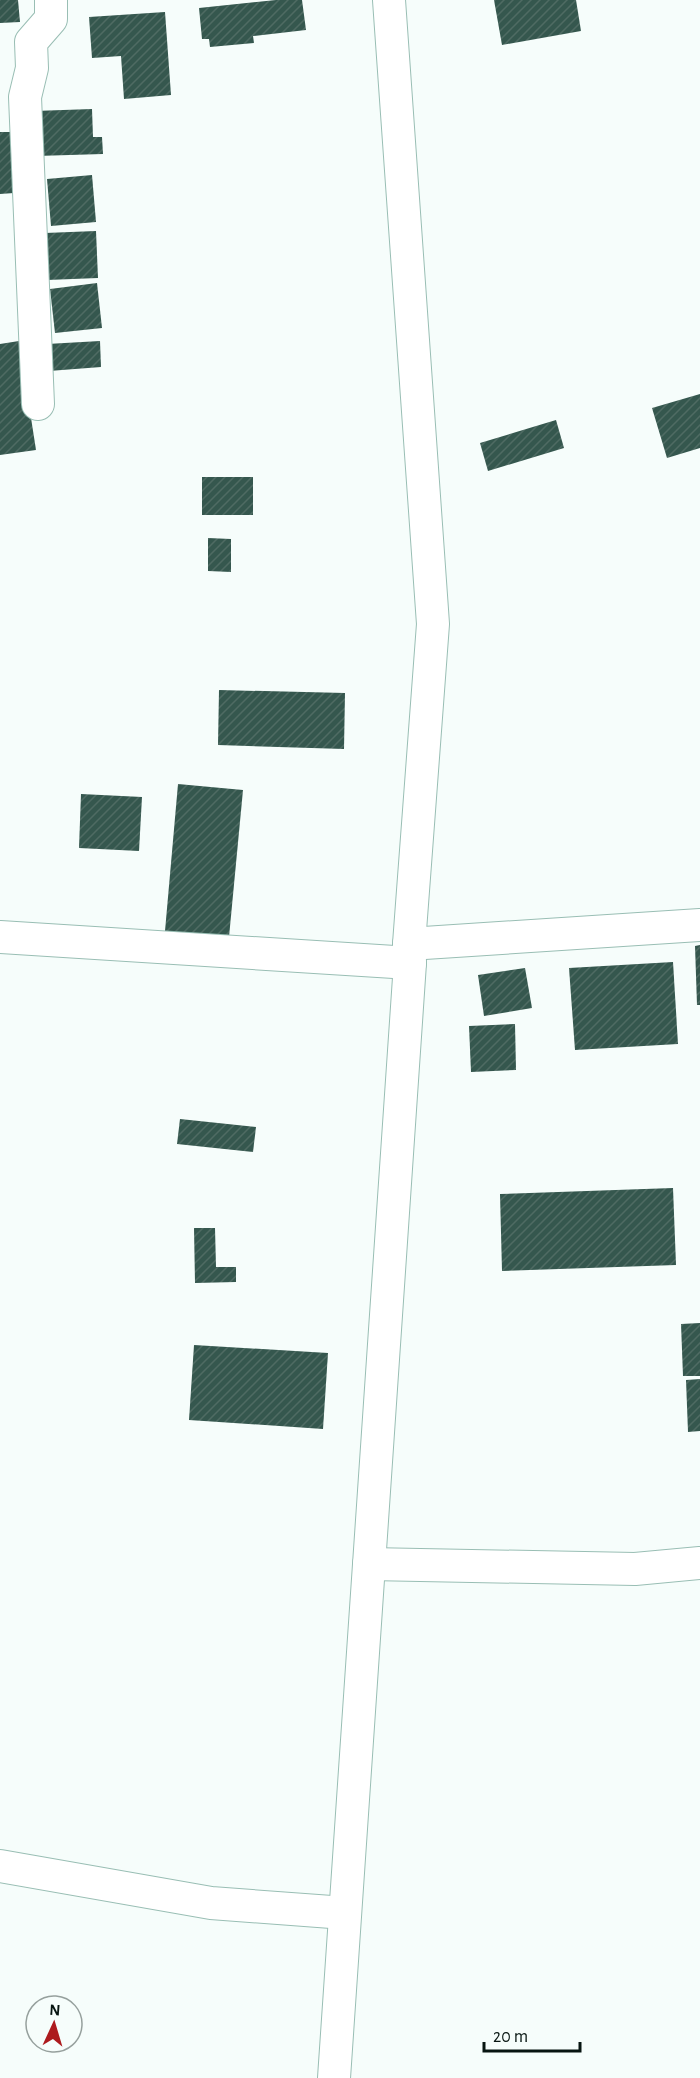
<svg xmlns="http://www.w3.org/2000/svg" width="700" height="2078" font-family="'Alegreya Sans',sans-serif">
<defs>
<pattern id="building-hatch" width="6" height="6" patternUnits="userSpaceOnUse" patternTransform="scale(1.5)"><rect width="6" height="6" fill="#35574e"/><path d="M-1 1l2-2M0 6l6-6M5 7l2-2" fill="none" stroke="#4f6b63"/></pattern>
</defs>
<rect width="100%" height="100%" fill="#f6fdfb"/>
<!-- building -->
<g fill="url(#building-hatch)">
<polygon points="0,0 18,0 20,22 0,23"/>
<polygon points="276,0 302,0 306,30 253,36 254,43 210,47 209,39 202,39 199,8"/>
<polygon points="494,0 576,0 581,31 502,45"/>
<polygon points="165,12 171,95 124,99 121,56 92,58 89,17"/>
<polygon points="92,109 93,137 102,137 103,154 36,156 34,111"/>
<polygon points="0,132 13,132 14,193 0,194"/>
<polygon points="92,175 96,222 51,226 47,179"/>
<polygon points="96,231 98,278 47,280 45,233"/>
<polygon points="97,283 102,328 55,333 50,289"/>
<polygon points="19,341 36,450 0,455 0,344"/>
<polygon points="100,341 101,367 49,371 47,344"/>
<polygon points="700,394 700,448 667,458 652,408"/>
<polygon points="556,420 564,448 488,471 480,443"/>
<rect x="202" y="477" width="51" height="38"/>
<polygon points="208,538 231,539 231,572 208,571"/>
<polygon points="219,690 345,693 344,749 218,745"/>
<polygon points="178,784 243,790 229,937 165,931"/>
<polygon points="81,794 142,797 139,851 79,848"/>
<polygon points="700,945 700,1005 697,1005 695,946"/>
<polygon points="673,962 678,1044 575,1050 569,968"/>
<polygon points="525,968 532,1008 484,1016 478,975"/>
<polygon points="515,1024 516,1070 471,1072 469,1026"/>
<polygon points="180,1119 256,1127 253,1152 177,1144"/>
<polygon points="673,1188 676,1265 502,1271 500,1194"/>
<polygon points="194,1228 215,1228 216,1267 236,1267 236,1282 195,1283"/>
<polygon points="700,1323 700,1376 683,1376 681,1324"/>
<polygon points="194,1345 328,1353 323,1429 189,1420"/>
<polygon points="700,1379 700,1431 688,1432 686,1380"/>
</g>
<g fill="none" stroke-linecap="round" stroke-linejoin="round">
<defs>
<g id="minor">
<polyline points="38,404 25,97 32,68 31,42 51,19 51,0"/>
<polyline points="0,937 410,963"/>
<polyline points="409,944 700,925"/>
<polyline points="369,1564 635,1569 700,1563"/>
<polyline points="0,1866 211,1903 345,1913"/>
<polyline points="334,2078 410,963 409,944 433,624 389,0"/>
</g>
</defs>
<!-- minor casing -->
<use href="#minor" stroke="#99beb4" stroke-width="34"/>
<!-- minor -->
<use href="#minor" stroke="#fff" stroke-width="32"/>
</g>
<!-- north arrow -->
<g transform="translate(54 2024) rotate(4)"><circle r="28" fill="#f6fdfb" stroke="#96a09d" stroke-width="1.5"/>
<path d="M0-4.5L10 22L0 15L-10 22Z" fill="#ad1b1e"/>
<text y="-9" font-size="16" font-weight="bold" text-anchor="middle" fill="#071511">N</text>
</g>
<!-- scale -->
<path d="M484 2042v9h96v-9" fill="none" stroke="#071511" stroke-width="3"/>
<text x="493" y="2042" font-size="18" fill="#071511" stroke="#f6fdfb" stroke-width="4.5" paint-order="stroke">20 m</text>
</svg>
